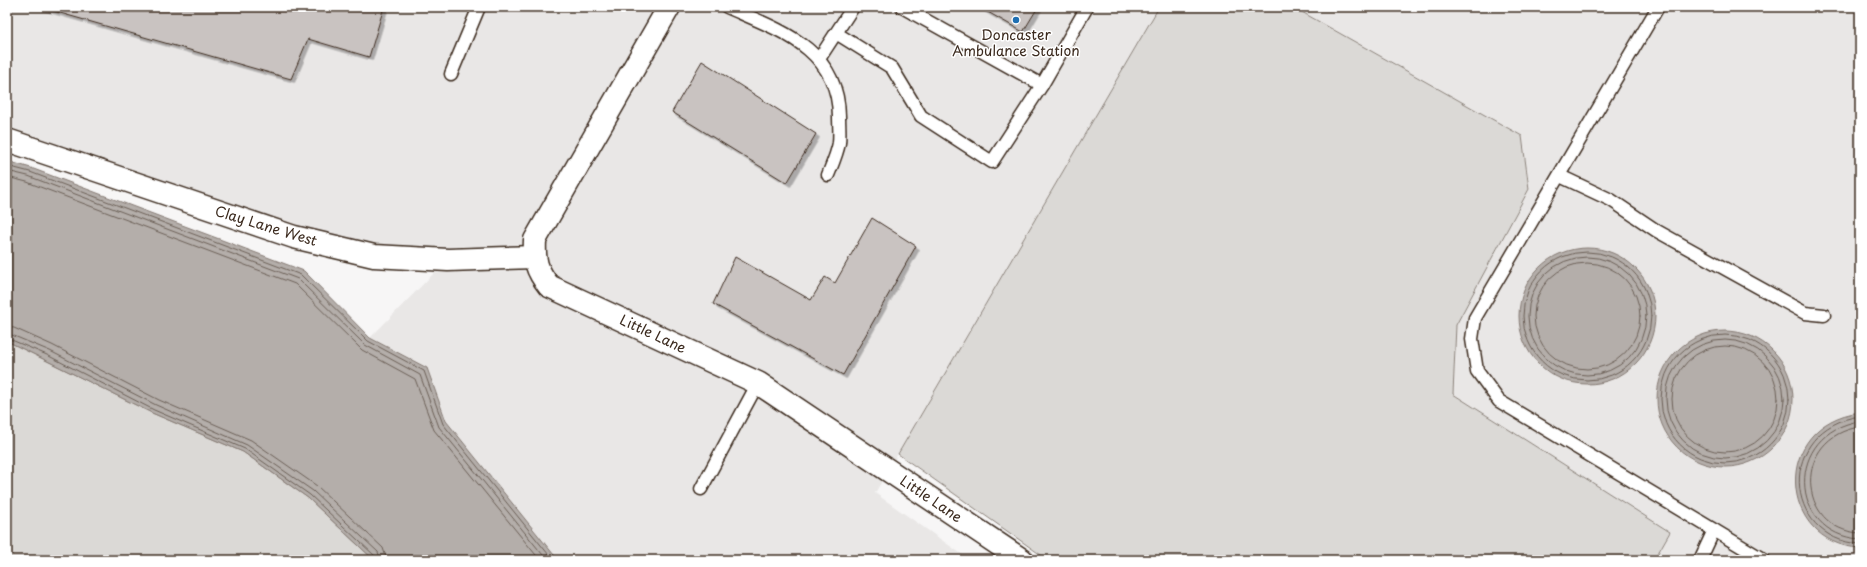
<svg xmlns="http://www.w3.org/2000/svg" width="1867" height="567" font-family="'Playpen Sans',sans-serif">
<defs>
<filter id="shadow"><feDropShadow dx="3.5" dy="3.5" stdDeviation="0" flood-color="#0004"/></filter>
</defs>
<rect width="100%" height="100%" fill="#f7f6f6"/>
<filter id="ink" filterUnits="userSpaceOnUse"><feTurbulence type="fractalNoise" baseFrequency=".025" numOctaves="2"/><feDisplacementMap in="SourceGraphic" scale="8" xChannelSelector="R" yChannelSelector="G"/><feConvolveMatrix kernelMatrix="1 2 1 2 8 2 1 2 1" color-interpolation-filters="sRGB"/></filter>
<g filter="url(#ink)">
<!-- built -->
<g fill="#e9e7e6">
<polygon points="7,7 1159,7 875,493 970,560 558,560 446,421 427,368 370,338 447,260 374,256 7,140"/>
<polygon points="1293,7 1860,7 1860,560 1654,560 1670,532 1453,394 1456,325 1529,189 1522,136"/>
</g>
<!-- green -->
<g fill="#dbd9d6" stroke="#8b827a">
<polygon points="1159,7 1293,7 1522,136 1529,189 1456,325 1453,394 1670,532 1654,560 1048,560 898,454"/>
<polygon points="7,341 152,413 243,452 308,498 374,560 7,560"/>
</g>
<!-- water -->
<g fill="#b4aeaa" stroke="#847972">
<polygon points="7,161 31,168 304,271 370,338 427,368 446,421 558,560 374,560 308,498 243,452 152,413 7,341"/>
<circle cx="1587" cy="316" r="68"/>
<circle cx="1725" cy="399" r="68"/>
<path d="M1860,412V548C1778,544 1770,424 1860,412Z"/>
</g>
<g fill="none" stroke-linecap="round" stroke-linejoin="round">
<!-- shore -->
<g stroke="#6b5f56" stroke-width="1">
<polyline points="7,166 30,172 301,275 368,341 424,371 443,424 553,560"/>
<polyline points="7,171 28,176 298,279 365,345 420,375 439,427 547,560"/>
<polyline points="7,177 27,182 295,284 362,350 415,379 434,430 540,560"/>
<circle cx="1587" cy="316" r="64"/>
<circle cx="1587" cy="316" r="59"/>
<circle cx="1587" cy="316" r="53"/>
<polyline points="7,327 14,328 52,345 159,400 251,440 317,486 383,548 387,560"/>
<polyline points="7,333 50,351 156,405 247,445 313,491 378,552 381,560"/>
<circle cx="1725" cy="399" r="64"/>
<polyline points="7,338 47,355 154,410 245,449 310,495 375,556 376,560"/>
<circle cx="1725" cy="399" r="59"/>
<circle cx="1725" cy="399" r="53"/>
<path d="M1860,416C1776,428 1782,539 1860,544"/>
<path d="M1860,421C1784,432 1788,535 1860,539"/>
<path d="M1860,427C1792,436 1796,530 1860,533"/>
</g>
</g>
<!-- building -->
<g fill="#c9c3c1" stroke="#3b2a1e" filter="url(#shadow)">
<polygon points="39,7 384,7 369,57 308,39 291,79"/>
<polygon points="979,7 1038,7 1023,32"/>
<polygon points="702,61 816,134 787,183 672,112"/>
<polygon points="872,218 916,246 843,375 713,304 735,257 811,300 825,277 835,283"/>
</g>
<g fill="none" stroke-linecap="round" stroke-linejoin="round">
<defs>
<g id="lane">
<path d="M727,7C779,30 838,48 839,116C839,124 840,135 839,143C837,154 832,165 828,175"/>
<polyline points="902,7 1042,85 1087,7"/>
<polyline points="1658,7 1475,318 1472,339 1477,371 1499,401 1764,560"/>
<polyline points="836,33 892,68 921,116 992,162 1042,85"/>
<polyline points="819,59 853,7"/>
<polyline points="451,74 479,7"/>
<polyline points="1560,176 1611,200 1657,231 1805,313 1824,315"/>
<polyline points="701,489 758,383"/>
<polyline points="1700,560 1714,530"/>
</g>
<g id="street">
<path d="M669,7L535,240C534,260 536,270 549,286L758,383L1022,560"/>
<polyline points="7,140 294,237 374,256 448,260 534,257"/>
</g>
</defs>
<!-- lane casing -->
<use href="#lane" stroke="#3b2a1e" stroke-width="15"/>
<!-- street casing -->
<use href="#street" stroke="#3b2a1e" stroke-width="25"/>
<!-- lane -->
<use href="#lane" stroke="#fff" stroke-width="12"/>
<!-- street -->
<use href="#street" stroke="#fff" stroke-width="22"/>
</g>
</g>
<!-- markers -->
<circle fill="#1f6fb2" stroke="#fff" stroke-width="1.5" cx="1016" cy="20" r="4"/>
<g text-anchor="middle" stroke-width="3" stroke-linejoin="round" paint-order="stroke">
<!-- poi labels -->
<g font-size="14" fill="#3b2a1e" stroke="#fff">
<text x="1016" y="40">Doncaster<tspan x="1016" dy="16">Ambulance Station</tspan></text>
</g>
<!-- street labels -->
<g font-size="14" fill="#3b2a1e" stroke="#fff">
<text transform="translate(266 226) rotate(17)" y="5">Clay Lane West</text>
<text transform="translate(653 334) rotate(25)" y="5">Little Lane</text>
<text transform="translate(931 499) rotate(34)" y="5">Little Lane</text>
</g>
</g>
<!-- margin -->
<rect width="1867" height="567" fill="none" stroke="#fff" stroke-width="24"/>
<rect x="12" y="12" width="1843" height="543" fill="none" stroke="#3b2a1e" stroke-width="1.5" filter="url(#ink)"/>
</svg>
